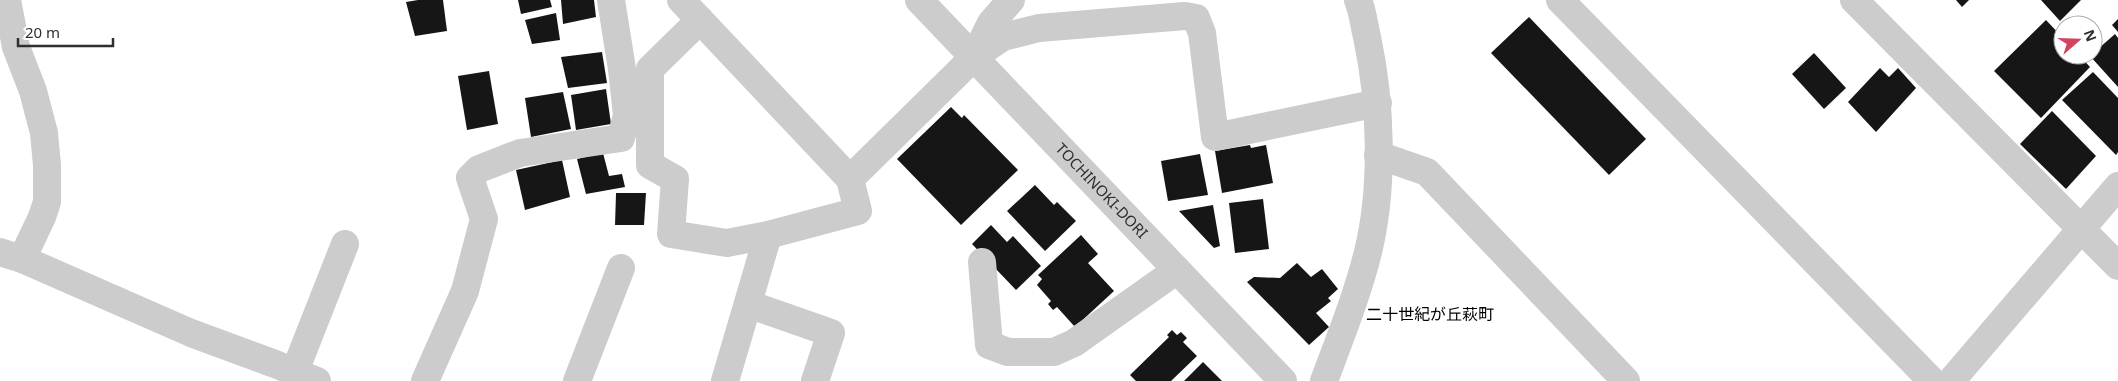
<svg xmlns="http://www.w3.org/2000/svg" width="2118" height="381" font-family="'Noto Sans','Noto Sans JP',sans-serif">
<rect width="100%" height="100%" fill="#fff"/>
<!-- building -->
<g fill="#161616">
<polygon points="418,0 443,0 447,31 415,36 406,2"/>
<polygon points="518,0 550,0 552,7 521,14"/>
<polygon points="561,0 594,0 596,17 563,24"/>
<polygon points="1956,0 1969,0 1962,7"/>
<polygon points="2041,0 2081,0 2060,21"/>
<polygon points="556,13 560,40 532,44 525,20"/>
<polygon points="1529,17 1646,139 1609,175 1491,53"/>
<polygon points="2118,19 2118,32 2112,25"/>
<polygon points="2046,20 2063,38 2063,55 2079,55 2090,67 2041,118 1994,71"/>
<polygon points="2115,34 2118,38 2118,87 2090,56"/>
<polygon points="602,52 607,83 568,88 561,57"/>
<polygon points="1814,53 1846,88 1824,109 1792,74"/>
<polygon points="1880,68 1889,77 1898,68 1916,88 1876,132 1848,102"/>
<polygon points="489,71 498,124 467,130 458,76"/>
<polygon points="2093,72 2118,98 2118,152 2116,155 2062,100"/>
<polygon points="606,89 611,124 576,130 571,95"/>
<polygon points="563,92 571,129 531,137 525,98"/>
<polygon points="951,107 962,118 964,115 1018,170 961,225 897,159"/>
<polygon points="2052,111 2096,156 2066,189 2020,144"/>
<polygon points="1250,145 1251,148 1266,145 1273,183 1222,193 1215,151"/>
<polygon points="603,153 609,176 622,174 625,187 586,194 577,159"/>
<polygon points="1200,154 1208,195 1168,201 1161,161"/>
<polygon points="562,160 570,197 525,210 516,170"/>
<polygon points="1035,185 1054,205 1057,202 1076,221 1045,251 1007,211"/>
<polygon points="616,193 646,193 644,225 615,225"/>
<polygon points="1263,199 1269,249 1235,253 1229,203"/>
<polygon points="1213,205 1220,246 1214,248 1179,211"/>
<polygon points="991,225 1007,242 1013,236 1041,266 1016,290 972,244"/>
<polygon points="1081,235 1098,254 1088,263 1114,291 1075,327 1057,307 1053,310 1048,304 1051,301 1037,285 1042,279 1038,275"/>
<polygon points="1297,263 1311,277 1322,269 1338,289 1328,298 1331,301 1316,313 1329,327 1309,345 1247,282 1254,277 1280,278"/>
<polygon points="1172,330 1177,335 1181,332 1187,338 1183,342 1197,356 1171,381 1136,381 1130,375 1169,337 1167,335"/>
<polygon points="1203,362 1222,381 1184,381"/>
</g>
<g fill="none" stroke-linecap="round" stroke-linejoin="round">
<!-- minor -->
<g stroke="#ccc" stroke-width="28">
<polyline points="7,0 16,47 33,91 44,133 47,165 47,202 42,217 22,259"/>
<polyline points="681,0 850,179"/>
<path id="s1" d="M919,0L1283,381"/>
<polyline points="1560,0 1932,381"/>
<polyline points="1854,0 2118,266"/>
<polyline points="700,20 650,69 650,165 675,179 671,234 727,243 768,235"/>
<polyline points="975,56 1003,37 1039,28 1185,16 1196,18 1202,33 1215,137 1378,103"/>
<polyline points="1378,155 1427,172 1626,381"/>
<polyline points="0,252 22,259 191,333 275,364 317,381"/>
<polyline points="982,262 989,345 1008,352 1054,352 1074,343 1177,270"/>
<polyline points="748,304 831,333 815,381"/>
<polyline points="295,371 345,244"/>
<polyline points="425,381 465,291 484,219 470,178 479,169 520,153 621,138 627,115 622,69 611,0"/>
<polyline points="577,381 621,268"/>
<polyline points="725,381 768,235 858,211 850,179 974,57 991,23 1011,0"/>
<path d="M1324,381C1340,338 1357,296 1368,252C1384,187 1381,102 1367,37C1364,25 1363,12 1358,0"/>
<polyline points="1951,381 2118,186"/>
</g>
</g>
<g text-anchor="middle" stroke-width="5" stroke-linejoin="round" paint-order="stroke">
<!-- street labels -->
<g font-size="15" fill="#2f2f2f" stroke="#fff">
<text dy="5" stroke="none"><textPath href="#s1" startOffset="264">TOCHINOKI-DORI</textPath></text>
</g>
<!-- neighbourhood labels -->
<g font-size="16" fill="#000" stroke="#fff">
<text x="1430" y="320">二十世紀が丘萩町</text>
</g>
</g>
<!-- north arrow -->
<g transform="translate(2078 40) rotate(70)"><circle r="24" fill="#ffffff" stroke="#acacac"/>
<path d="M0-4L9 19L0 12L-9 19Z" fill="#d54161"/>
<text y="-8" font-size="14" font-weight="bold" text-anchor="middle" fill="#2f2f2f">N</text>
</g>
<!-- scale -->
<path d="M18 38v8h95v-8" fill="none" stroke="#2f2f2f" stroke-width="2.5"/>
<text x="25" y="38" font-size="15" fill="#2f2f2f" stroke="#ffffff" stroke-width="4" paint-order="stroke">20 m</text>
</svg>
